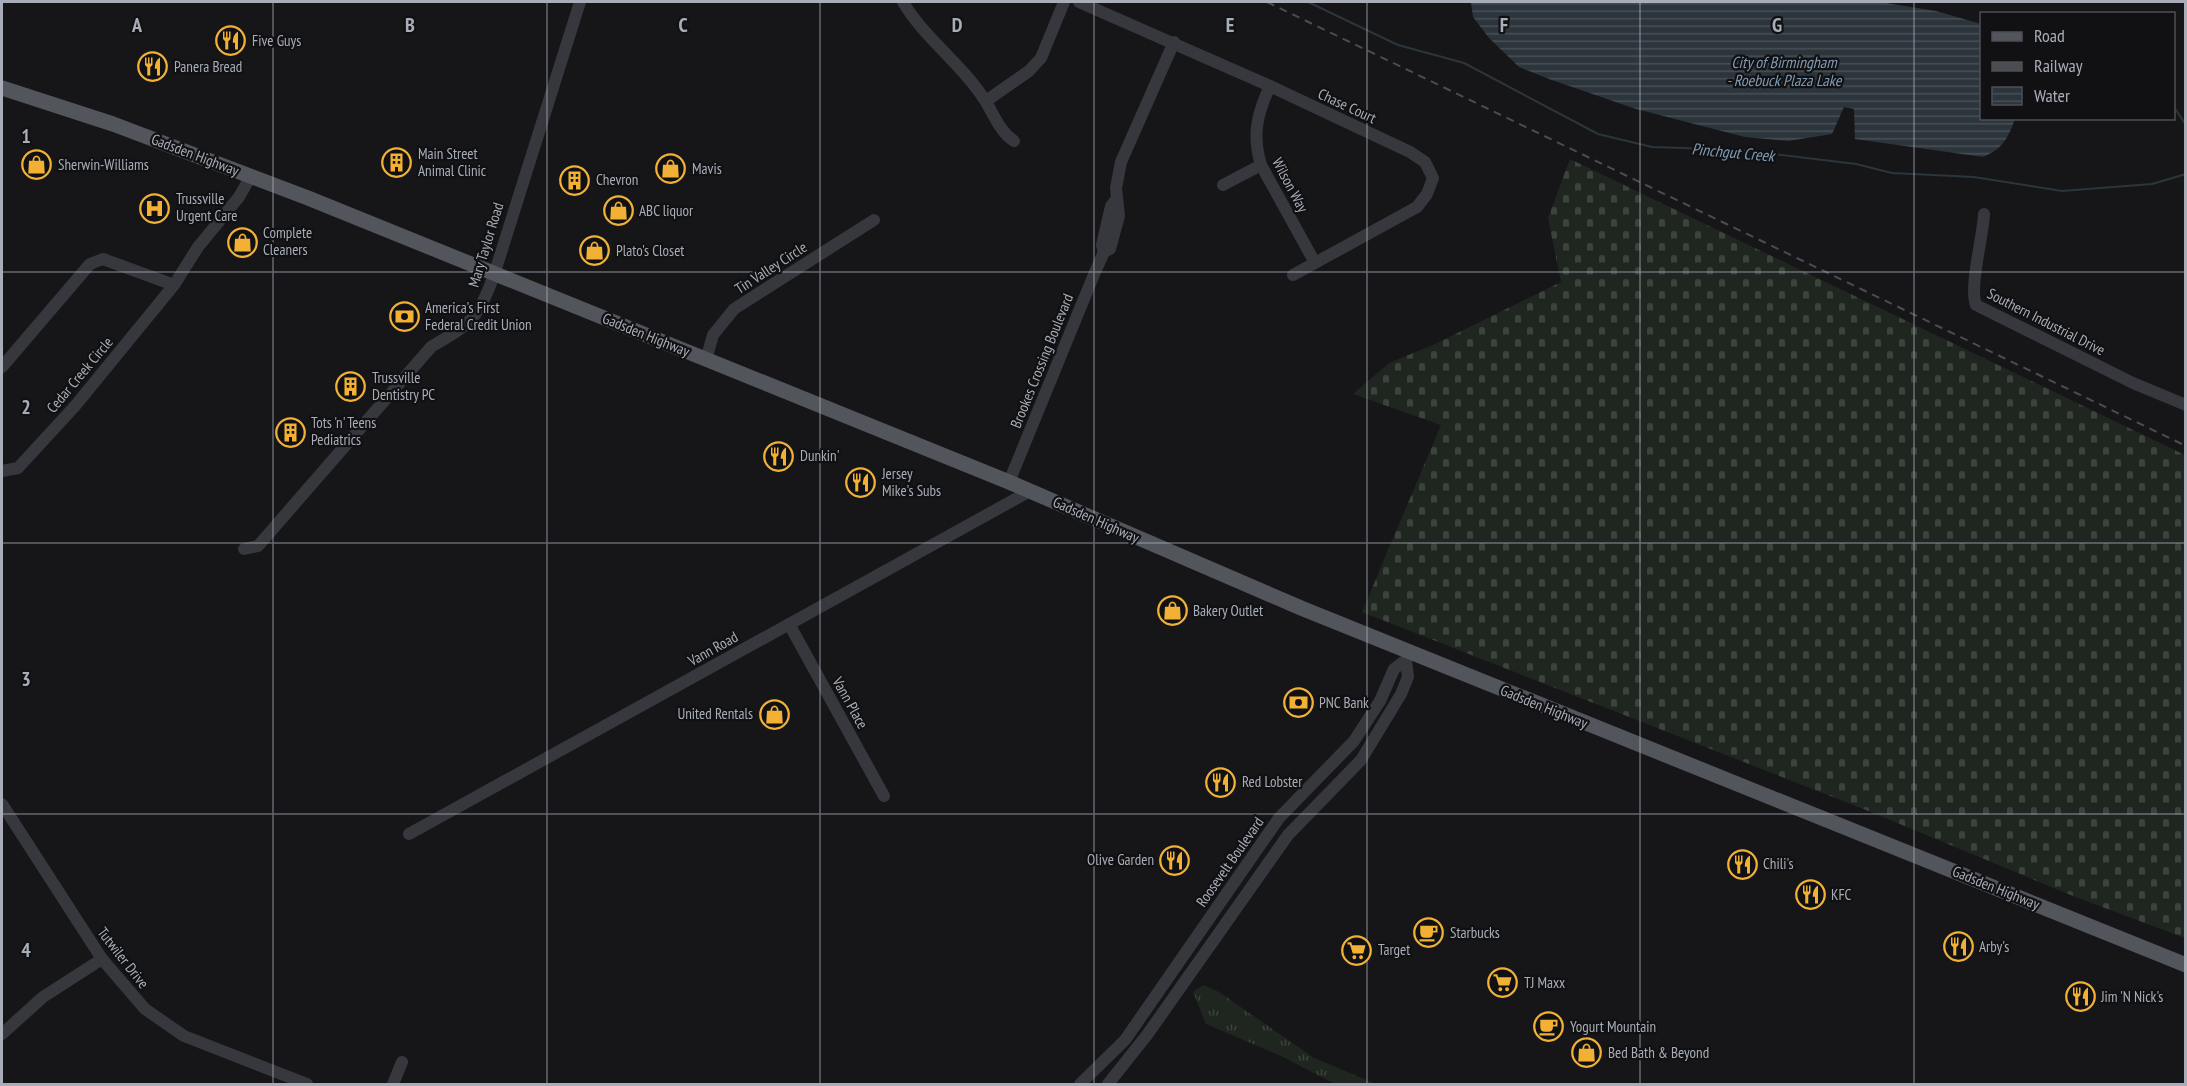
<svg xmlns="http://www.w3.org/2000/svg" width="2187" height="1086" font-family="'PT Sans Narrow',sans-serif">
<defs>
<pattern id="grass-tufts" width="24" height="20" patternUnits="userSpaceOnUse" patternTransform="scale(1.5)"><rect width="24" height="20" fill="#1e261f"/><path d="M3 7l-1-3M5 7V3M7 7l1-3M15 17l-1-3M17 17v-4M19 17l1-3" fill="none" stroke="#3c433d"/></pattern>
<pattern id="cemetery-stones" width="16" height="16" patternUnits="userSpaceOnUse" patternTransform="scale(1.5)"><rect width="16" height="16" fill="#1e261f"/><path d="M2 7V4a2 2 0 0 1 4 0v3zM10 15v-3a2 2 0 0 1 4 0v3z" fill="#3c433d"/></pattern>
<pattern id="water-rules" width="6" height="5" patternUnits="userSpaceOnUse" patternTransform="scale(1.5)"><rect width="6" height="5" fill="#2c353c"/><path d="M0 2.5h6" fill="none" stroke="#485056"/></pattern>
</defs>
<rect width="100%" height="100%" fill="#161618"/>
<!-- grass -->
<polygon fill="url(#grass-tufts)" points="1203,985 1219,992 1314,1058 1376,1084 1335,1084 1281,1056 1206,1024 1193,992"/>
<!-- cemetery -->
<polygon fill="url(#cemetery-stones)" points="1570,159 2185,455 2185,938 2078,898 1866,810 1362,612 1441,425 1353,394 1389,363 1433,345 1561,282 1548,218"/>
<!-- water -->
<path fill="url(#water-rules)" d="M1471,2H1880L1936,11L1981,24L1982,118L2015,119C2008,138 2003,149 1983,157L1855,139L1854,109L1844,107L1832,134L1788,141L1745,137L1636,109L1549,79L1519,67L1489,38L1473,17Z"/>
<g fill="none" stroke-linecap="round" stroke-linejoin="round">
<!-- stream -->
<g stroke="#2c353c" stroke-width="2">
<polyline points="1308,2 1398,45 1464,63 1598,134 1652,147 1742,150 1856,164 1892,173 1974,177 2062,191 2152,184 2186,174"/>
<polyline points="2174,107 2186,125"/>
</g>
<!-- minor -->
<g stroke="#37383d" stroke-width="12">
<path d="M903,2C925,39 961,63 984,99C994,114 999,131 1014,141"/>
<polyline points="1079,2 1270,86 1410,152 1425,162 1433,178 1427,194 1417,207 1293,275"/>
<path d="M1270,86C1257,114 1252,135 1261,165L1314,261"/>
<polyline points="986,101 1029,71 1041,58 1064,2"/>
<polyline points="1223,185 1261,165"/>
<path d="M1984,214C1983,237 1969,287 1976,305L2133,383L2186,405"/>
<polyline points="1104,252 1102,245 1111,206 1115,201"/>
<polyline points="174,285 198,247 239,197 251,176"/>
<polyline points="706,360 713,335 734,309 874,220"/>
<polyline points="2,367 90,264 103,259 174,285 75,406 18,468 2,471"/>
<polyline points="1009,482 1095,272 1104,252 1110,249 1119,216 1116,188 1121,162 1174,42"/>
<path d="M244,549L258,546L431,347C471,323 478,320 494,275L580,2"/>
<polyline points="789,624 884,796"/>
<polyline points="2,804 102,959 145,1009 184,1036 307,1084"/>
<polyline points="409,834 1030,491"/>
<polyline points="2,1034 43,997 102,959"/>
<polyline points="393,1084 402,1062"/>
<polyline points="1080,1084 1125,1040 1279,818 1354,741 1380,701 1394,669 1406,660 1410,652"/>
<polyline points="1108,1084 1147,1035 1288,835 1361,760 1401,694 1408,677 1406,660"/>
</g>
<!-- major -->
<polyline stroke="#53555c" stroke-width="15" points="2,88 113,124 308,198 1009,482 1301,608 2186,965"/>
<!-- rail -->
<polyline stroke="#4a4c52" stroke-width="2" stroke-dasharray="8 6" stroke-linecap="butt" points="1267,2 2186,446"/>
</g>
<!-- grid -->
<path fill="none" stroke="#a8adb8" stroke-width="1.5" stroke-opacity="0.55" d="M273,2V1084M547,2V1084M820,2V1084M1094,2V1084M1367,2V1084M1640,2V1084M1914,2V1084M2,272H2186M2,543H2186M2,814H2186"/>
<!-- icons -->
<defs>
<symbol id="restaurant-ring" viewBox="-11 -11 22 22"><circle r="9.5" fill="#111113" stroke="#f2b134" stroke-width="1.5"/><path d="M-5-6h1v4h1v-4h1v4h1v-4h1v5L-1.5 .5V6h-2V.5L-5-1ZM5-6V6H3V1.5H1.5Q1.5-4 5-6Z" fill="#f2b134"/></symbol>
<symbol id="building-ring" viewBox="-11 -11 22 22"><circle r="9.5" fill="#111113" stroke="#f2b134" stroke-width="1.5"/><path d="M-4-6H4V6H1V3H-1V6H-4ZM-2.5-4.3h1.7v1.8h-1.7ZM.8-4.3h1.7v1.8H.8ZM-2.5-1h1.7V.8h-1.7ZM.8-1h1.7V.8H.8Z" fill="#f2b134"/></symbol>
<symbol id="shop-ring" viewBox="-11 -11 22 22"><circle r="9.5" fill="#111113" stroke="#f2b134" stroke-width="1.5"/><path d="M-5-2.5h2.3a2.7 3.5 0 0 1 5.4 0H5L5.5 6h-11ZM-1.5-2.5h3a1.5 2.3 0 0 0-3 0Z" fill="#f2b134"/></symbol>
<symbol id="hospital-ring" viewBox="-11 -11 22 22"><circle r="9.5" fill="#111113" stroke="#f2b134" stroke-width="1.5"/><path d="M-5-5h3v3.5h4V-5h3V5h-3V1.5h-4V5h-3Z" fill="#f2b134"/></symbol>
<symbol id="bank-ring" viewBox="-11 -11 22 22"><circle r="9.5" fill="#111113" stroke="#f2b134" stroke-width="1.5"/><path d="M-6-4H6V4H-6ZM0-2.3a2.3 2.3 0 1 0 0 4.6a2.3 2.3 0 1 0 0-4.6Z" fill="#f2b134"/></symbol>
<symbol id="cafe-ring" viewBox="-11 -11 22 22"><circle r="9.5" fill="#111113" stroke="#f2b134" stroke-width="1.5"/><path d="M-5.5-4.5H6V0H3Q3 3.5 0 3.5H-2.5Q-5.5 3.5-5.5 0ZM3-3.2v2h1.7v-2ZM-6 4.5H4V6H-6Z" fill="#f2b134"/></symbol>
<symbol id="supermarket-ring" viewBox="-11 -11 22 22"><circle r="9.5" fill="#111113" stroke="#f2b134" stroke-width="1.5"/><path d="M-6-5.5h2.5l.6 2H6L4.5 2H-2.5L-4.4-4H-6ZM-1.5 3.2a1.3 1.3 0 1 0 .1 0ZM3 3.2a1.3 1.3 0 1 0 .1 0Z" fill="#f2b134"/></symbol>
</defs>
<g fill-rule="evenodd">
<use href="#restaurant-ring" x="214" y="24" width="33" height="33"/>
<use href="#restaurant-ring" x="136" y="50" width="33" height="33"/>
<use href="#building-ring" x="380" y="146" width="33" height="33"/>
<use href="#shop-ring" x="20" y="148" width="33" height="33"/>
<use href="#shop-ring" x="654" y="152" width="33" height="33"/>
<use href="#building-ring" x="558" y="164" width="33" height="33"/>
<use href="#hospital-ring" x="138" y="192" width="33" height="33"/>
<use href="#shop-ring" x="602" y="194" width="33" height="33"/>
<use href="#shop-ring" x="226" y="226" width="33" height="33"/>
<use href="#shop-ring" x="578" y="234" width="33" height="33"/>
<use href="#bank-ring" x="388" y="300" width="33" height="33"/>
<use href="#building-ring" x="334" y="370" width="33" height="33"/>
<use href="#building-ring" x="274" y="416" width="33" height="33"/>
<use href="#restaurant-ring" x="762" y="440" width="33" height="33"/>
<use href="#restaurant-ring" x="844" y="466" width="33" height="33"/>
<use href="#shop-ring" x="1156" y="594" width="33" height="33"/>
<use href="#bank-ring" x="1282" y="686" width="33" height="33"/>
<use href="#shop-ring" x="758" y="698" width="33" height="33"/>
<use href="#restaurant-ring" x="1204" y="766" width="33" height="33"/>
<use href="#restaurant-ring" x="1158" y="844" width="33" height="33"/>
<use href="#restaurant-ring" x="1726" y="848" width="33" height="33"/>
<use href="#restaurant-ring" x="1794" y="878" width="33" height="33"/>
<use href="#cafe-ring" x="1412" y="916" width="33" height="33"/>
<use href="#restaurant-ring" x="1942" y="930" width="33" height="33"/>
<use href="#supermarket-ring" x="1340" y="934" width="33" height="33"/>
<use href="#supermarket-ring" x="1486" y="966" width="33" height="33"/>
<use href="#restaurant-ring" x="2064" y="980" width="33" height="33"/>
<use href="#cafe-ring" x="1532" y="1010" width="33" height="33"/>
<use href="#shop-ring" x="1570" y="1036" width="33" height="33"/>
</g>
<g text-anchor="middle" stroke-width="4.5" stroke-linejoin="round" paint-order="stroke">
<!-- poi labels -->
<g font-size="15" fill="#a8adb8" stroke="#111113" text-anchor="start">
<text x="252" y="46">Five Guys</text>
<text x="174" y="72">Panera Bread</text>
<text x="418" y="159">Main Street<tspan x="418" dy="17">Animal Clinic</tspan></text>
<text x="58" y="170">Sherwin-Williams</text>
<text x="692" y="174">Mavis</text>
<text x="596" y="185">Chevron</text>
<text x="176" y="204">Trussville<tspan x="176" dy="17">Urgent Care</tspan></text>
<text x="639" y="216">ABC liquor</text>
<text x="263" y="238">Complete<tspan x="263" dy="17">Cleaners</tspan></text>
<text x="616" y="256">Plato's Closet</text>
<text x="425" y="313">America's First<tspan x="425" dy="17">Federal Credit Union</tspan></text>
<text x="372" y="383">Trussville<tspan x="372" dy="17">Dentistry PC</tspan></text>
<text x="311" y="428">Tots 'n' Teens<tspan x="311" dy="17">Pediatrics</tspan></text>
<text x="800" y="461">Dunkin'</text>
<text x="882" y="479">Jersey<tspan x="882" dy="17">Mike's Subs</tspan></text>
<text x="1193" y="616">Bakery Outlet</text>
<text x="1319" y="708">PNC Bank</text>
<text x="753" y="719" text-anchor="end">United Rentals</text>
<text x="1242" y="787">Red Lobster</text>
<text x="1154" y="865" text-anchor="end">Olive Garden</text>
<text x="1763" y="869">Chili's</text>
<text x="1831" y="900">KFC</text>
<text x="1450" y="938">Starbucks</text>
<text x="1979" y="952">Arby's</text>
<text x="1378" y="955">Target</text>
<text x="1524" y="988">TJ Maxx</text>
<text x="2101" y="1002">Jim 'N Nick's</text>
<text x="1570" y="1032">Yogurt Mountain</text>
<text x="1608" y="1058">Bed Bath &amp; Beyond</text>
</g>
<!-- street labels -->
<g font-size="15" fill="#a8adb8" stroke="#111113">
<text transform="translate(1347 106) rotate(25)" y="5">Chase Court</text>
<text transform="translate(195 155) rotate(21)" y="5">Gadsden Highway</text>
<text transform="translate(1290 185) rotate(62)" y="5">Wilson Way</text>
<text transform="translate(486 245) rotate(-73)" y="5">Mary Taylor Road</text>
<text transform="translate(771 268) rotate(-33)" y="5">Tin Valley Circle</text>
<text transform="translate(2046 322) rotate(27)" y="5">Southern Industrial Drive</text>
<text transform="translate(646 335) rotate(22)" y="5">Gadsden Highway</text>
<text transform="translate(1042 361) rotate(-68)" y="5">Brookes Crossing Boulevard</text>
<text transform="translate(80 375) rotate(-50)" y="5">Cedar Creek Circle</text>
<text transform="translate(1096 520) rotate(24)" y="5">Gadsden Highway</text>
<text transform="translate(713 649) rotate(-29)" y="5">Vann Road</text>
<text transform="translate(850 703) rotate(61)" y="5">Vann Place</text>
<text transform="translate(1544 707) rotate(22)" y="5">Gadsden Highway</text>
<text transform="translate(1230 862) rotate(-55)" y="5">Roosevelt Boulevard</text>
<text transform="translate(1996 888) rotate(22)" y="5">Gadsden Highway</text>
<text transform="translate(123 958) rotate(52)" y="5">Tutwiler Drive</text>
</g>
<!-- water labels -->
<g font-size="16" font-style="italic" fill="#7f9bb3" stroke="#111113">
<text x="1784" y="68">City of Birmingham<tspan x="1784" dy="18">- Roebuck Plaza Lake</tspan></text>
<text transform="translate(1733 152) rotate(5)" y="6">Pinchgut Creek</text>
</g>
</g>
<g font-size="20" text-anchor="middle" font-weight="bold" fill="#a8adb8" stroke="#111113" stroke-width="4.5" stroke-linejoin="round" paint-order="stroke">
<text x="137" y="32">A</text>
<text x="410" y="32">B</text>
<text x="683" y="32">C</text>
<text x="957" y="32">D</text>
<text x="1230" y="32">E</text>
<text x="1504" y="32">F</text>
<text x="1777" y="32">G</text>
<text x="26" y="143">1</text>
<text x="26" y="414">2</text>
<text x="26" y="686">3</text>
<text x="26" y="957">4</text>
</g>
<!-- border -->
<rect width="2187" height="1086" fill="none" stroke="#a8adb8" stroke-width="6"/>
<!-- legend -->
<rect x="1980" y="12" width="195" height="108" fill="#111113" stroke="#4d4f55" stroke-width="1.5"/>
<rect x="1992" y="32" width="30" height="9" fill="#53555c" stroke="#4d4f55" stroke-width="1.5"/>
<text x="2034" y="42" font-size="18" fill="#a8adb8">Road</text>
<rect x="1992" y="62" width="30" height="9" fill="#4a4c52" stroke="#4d4f55" stroke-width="1.5"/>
<text x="2034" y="72" font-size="18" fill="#a8adb8">Railway</text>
<rect x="1992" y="87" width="30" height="18" fill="url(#water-rules)" stroke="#4d4f55" stroke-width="1.5"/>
<text x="2034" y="102" font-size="18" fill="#a8adb8">Water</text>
</svg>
